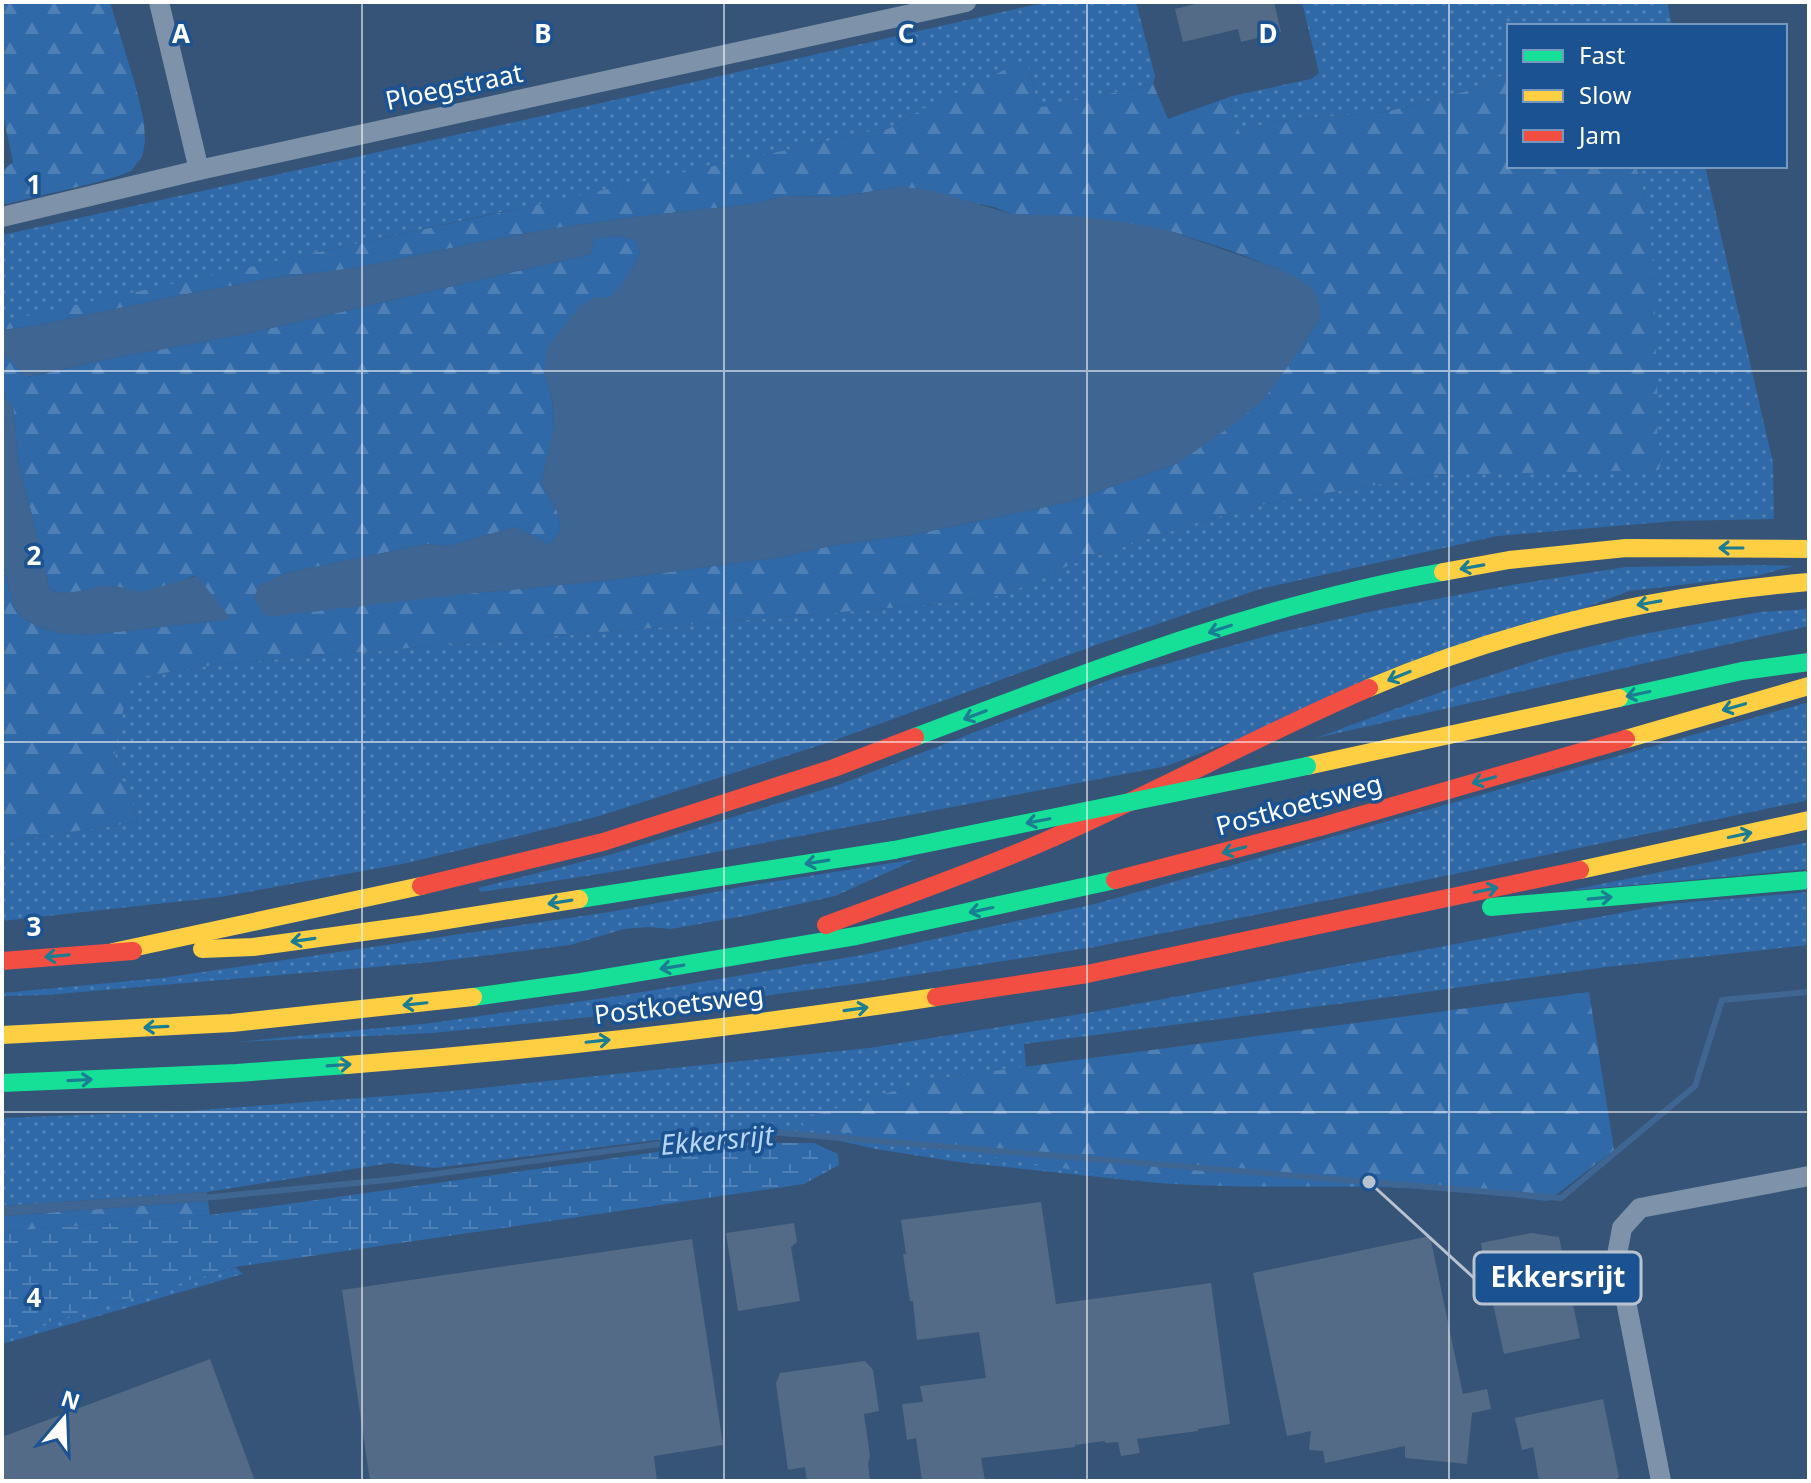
<svg xmlns="http://www.w3.org/2000/svg" width="1811" height="1483" font-family="'Noto Sans',sans-serif">
<defs>
<pattern id="grass-dots" width="8" height="8" patternUnits="userSpaceOnUse" patternTransform="scale(2)"><rect width="8" height="8" fill="#2f69a8"/><path d="M2 2h.1M6 6h.1" fill="none" stroke="#4e80b5" stroke-width="1.8" stroke-linecap="round"/></pattern>
<pattern id="forest-firs" width="22" height="20" patternUnits="userSpaceOnUse" patternTransform="scale(2)"><rect width="22" height="20" fill="#2f69a8"/><path d="M5 1l3.5 6h-7zM16 11l3.5 6h-7z" fill="#4e80b5"/></pattern>
<pattern id="wetland-marsh" width="20" height="14" patternUnits="userSpaceOnUse" patternTransform="scale(2)"><rect width="20" height="14" fill="#2f69a8"/><path d="M1 5h8M5 5V1M11 12h8M15 12V8" fill="none" stroke="#4e80b5"/></pattern>
</defs>
<rect width="100%" height="100%" fill="#365477"/>
<!-- grass -->
<g fill="url(#grass-dots)">
<polygon points="1047,2 1136,2 1155,76 1153,84 1095,97 1042,107 1037,103 1028,65 921,110 888,129 872,131 565,200 496,213 2,322 2,235 601,103"/>
<path d="M1302,2H1667L1672,26H1509V73L1464,92L1385,112L1267,122L1255,128L1242,139C1237,126 1229,110 1232,96L1311,79L1319,73Z"/>
<path d="M1636,166H1705L1773,463L1774,519L1675,521L1497,536L1260,589L1099,644L827,743L596,817L407,863L220,897L2,921V842L138,822C135,812 133,802 129,792C126,785 120,779 117,770C110,750 126,700 132,678L219,664L914,606L1004,595L1072,564L1199,522L1261,505L1314,495L1434,475L1661,461L1656,428L1658,415L1646,200Z"/>
<polygon points="1761,565 1793,566 1756,576 1629,591 1167,766 612,872 481,892 478,888 609,855 841,784 1112,679 1277,633 1387,608 1512,585 1626,567"/>
<polygon points="1809,609 1809,626 1316,738 1460,685 1551,656 1639,635 1760,612"/>
<polygon points="1809,702 1809,800 1344,897 1094,947 863,983 620,1014 433,1033 237,1042 432,1023 618,996 862,955 1095,904"/>
<polygon points="1809,842 1809,869 1567,891"/>
<polygon points="917,859 835,896 750,915 671,929 648,927 624,929 570,945 433,962 46,995 2,996 2,993 162,978 616,911 746,886"/>
<polygon points="1809,892 1809,945 1606,967 1361,1001 1024,1044 1026,1067 933,1079 791,1123 1147,1182 958,1162 876,1149 808,1134 760,1127 434,1168 391,1163 207,1192 2,1206 2,1118 188,1111 441,1092 869,1048 1099,1011 1668,904"/>
<polygon points="235,1267 243,1274 2,1344 2,1336"/>
</g>
<!-- forest -->
<g fill="url(#forest-firs)">
<polygon points="7,2 110,2 135,84 144,122 145,142 142,157 131,171 118,176 94,183 2,205 2,171 13,162 2,111 2,3"/>
<path d="M1023,61L1028,65L1037,103L1042,107L1095,97L1153,84L1168,119L1232,96C1229,110 1237,125 1242,139L1255,128L1267,122L1385,112L1464,92L1509,73V166H1636L1646,200L1654,273L1658,415C1654,436 1664,451 1659,470L1434,475L1314,495L1261,505L1199,522L1072,564L1004,595L914,606L219,664L133,678C126,700 110,750 117,770C120,779 126,785 129,792C133,802 135,813 138,822L2,842V562L14,608L25,619L39,627L59,633L89,635L230,619L194,576C180,582 155,592 139,591C128,591 119,585 108,586C86,587 77,597 51,591L48,582L37,534L19,466L13,406L2,396V353L28,377L113,358L245,334L591,254L595,238L620,236L636,240L640,253L629,274L611,298H592L544,371L552,399L554,428L541,483L557,511L561,530L549,545L515,527L448,546L426,544L286,573L259,586L254,598L475,593L602,581L781,557L835,545L911,535L1069,502L1178,463L1301,348L1319,320L1317,295L1311,287L1276,268L1229,250L1167,230L1012,214L994,207L899,187L837,197L785,196L753,204L634,217L550,229L480,242L356,268L273,278L187,294L34,326L2,330V322L53,310C326,250 599,192 872,131L888,129L921,110Z"/>
<path d="M1589,992L1614,1150L1548,1201C1504,1196 1459,1190 1415,1188C1325,1184 1236,1190 1147,1182L789,1123L933,1079Z"/>
<polygon points="208,1201 210,1215 2,1232 2,1216"/>
</g>
<!-- wetland -->
<polygon fill="url(#wetland-marsh)" points="721,1143 814,1143 838,1154 839,1165 804,1184 235,1267 2,1336 2,1232 210,1215"/>
<!-- water -->
<g fill="#3f6593">
<polygon points="899,187 926,189 1012,214 1076,216 1124,222 1167,230 1276,268 1301,280 1311,287 1317,295 1321,314 1319,320 1301,348 1264,399 1237,422 1178,463 1069,502 911,535 835,545 781,557 602,581 475,593 266,617 254,598 259,585 286,573 426,544 448,546 515,527 549,545 561,530 557,511 541,483 554,427 552,399 544,371 548,347 579,307 592,298 611,297 629,274 640,253 636,240 620,236 595,238 591,254 245,334 113,358 27,377 2,353 2,330 34,326 187,294 273,278 356,268 480,242 550,229 634,217 753,204 785,196 837,197"/>
<path d="M2,396L13,406L19,466L37,534L48,582L51,591C73,596 85,588 105,586C119,585 131,592 145,591L197,576L231,619L89,635L59,633L39,627L25,619L14,608L2,562Z"/>
<polygon points="207,1192 208,1201 2,1216 2,1206"/>
</g>
<g fill="none" stroke-linecap="round" stroke-linejoin="round">
<!-- stream -->
<polyline stroke="#3f6593" stroke-width="6" points="203,1198 397,1179 759,1131 1561,1198 1695,1086 1722,1000 1809,992"/>
</g>
<!-- building -->
<g fill="#536b86">
<polygon points="1204,2 1274,2 1281,32 1241,42 1238,29 1183,42 1175,9"/>
<polygon points="1041,1202 1056,1304 1211,1283 1230,1424 1198,1429 1198,1431 1137,1439 1140,1453 1121,1456 1118,1442 1105,1443 1105,1441 1075,1445 1075,1447 981,1458 985,1480 922,1481 916,1438 907,1440 902,1404 923,1402 920,1386 986,1378 979,1332 917,1340 913,1301 910,1301 903,1254 906,1254 901,1220"/>
<polygon points="794,1223 797,1242 791,1247 800,1301 738,1311 726,1233"/>
<polygon points="1531,1233 1559,1237 1580,1338 1504,1354 1488,1281 1475,1279 1477,1260 1484,1260 1481,1243"/>
<polygon points="1430,1236 1463,1394 1487,1389 1491,1409 1472,1413 1467,1464 1405,1458 1405,1446 1325,1463 1323,1451 1309,1450 1311,1431 1287,1436 1253,1273"/>
<polygon points="692,1239 723,1445 654,1456 657,1481 370,1481 342,1290"/>
<polygon points="210,1359 255,1481 2,1481 2,1437"/>
<polygon points="865,1361 873,1370 879,1411 864,1414 870,1456 868,1463 870,1481 807,1481 805,1467 788,1470 776,1383 780,1373"/>
<polygon points="1603,1399 1619,1477 1617,1478 1617,1481 1539,1481 1533,1447 1522,1450 1515,1418"/>
</g>
<g fill="none" stroke-linecap="round" stroke-linejoin="round">
<!-- street -->
<g stroke="#7e93aa" stroke-width="20">
<polyline points="159,2 199,170"/>
<polyline points="2,217 199,170 966,2"/>
<polyline points="1661,1481 1617,1255 1622,1228 1640,1208 1809,1176"/>
</g>
<!-- fast -->
<g stroke="#16e098" stroke-width="18">
<polyline points="1619,698 1742,671 1809,662"/>
<path d="M915,737C1087,672 1261,604 1443,572"/>
<polyline points="579,899 894,850"/>
<polyline points="1491,907 1809,880"/>
<polyline points="473,997 581,982 856,936 1115,880"/>
<polyline points="2,1083 237,1073 347,1065"/>
</g>
<!-- slow -->
<g stroke="#ffcf43" stroke-width="18">
<polyline points="1443,572 1509,560 1626,548 1809,549"/>
<path d="M1369,688C1510,628 1657,595 1809,582"/>
<polyline points="1626,739 1809,686"/>
<polyline points="1307,766 1619,698"/>
<polyline points="1580,870 1809,820"/>
<polyline points="202,949 253,947 422,924 579,899"/>
<polyline points="113,952 421,886"/>
<polyline points="2,1035 232,1023 473,997"/>
<path d="M347,1065C544,1050 741,1027 936,997"/>
</g>
<!-- jam -->
<g stroke="#f24e42" stroke-width="18">
<polyline points="1115,880 1320,827 1626,739"/>
<polyline points="421,886 603,842 834,768 915,737"/>
<path d="M826,925C899,898 972,873 1043,842C1153,794 1259,735 1369,688"/>
<polyline points="2,961 133,951"/>
<polyline points="936,997 1087,974 1580,870"/>
</g>
<!-- fast-bridge -->
<polyline stroke="#16e098" stroke-width="18" points="894,850 1307,766"/>
</g>
<!-- one-way arrows -->
<defs><path id="oneway-shaft" d="M-6 0H5M1.5-3L5.5 0L1.5 3" fill="none" stroke-width="1.6" stroke-linecap="round" stroke-linejoin="round" transform="scale(2)"/></defs>
<g stroke="#1a7d94">
<use href="#oneway-shaft" transform="translate(1731 548) rotate(-180)"/>
<use href="#oneway-shaft" transform="translate(1472 567) rotate(170)"/>
<use href="#oneway-shaft" transform="translate(1649 603) rotate(170)"/>
<use href="#oneway-shaft" transform="translate(1220 629) rotate(162)"/>
<use href="#oneway-shaft" transform="translate(1399 676) rotate(158)"/>
<use href="#oneway-shaft" transform="translate(1638 694) rotate(168)"/>
<use href="#oneway-shaft" transform="translate(1734 707) rotate(164)"/>
<use href="#oneway-shaft" transform="translate(975 715) rotate(159)"/>
<use href="#oneway-shaft" transform="translate(1484 780) rotate(164)"/>
<use href="#oneway-shaft" transform="translate(1038 821) rotate(169)"/>
<use href="#oneway-shaft" transform="translate(1740 835) rotate(-12)"/>
<use href="#oneway-shaft" transform="translate(1234 850) rotate(165)"/>
<use href="#oneway-shaft" transform="translate(817 862) rotate(171)"/>
<use href="#oneway-shaft" transform="translate(1486 890) rotate(-12)"/>
<use href="#oneway-shaft" transform="translate(1600 898) rotate(-5)"/>
<use href="#oneway-shaft" transform="translate(560 902) rotate(171)"/>
<use href="#oneway-shaft" transform="translate(981 910) rotate(168)"/>
<use href="#oneway-shaft" transform="translate(303 940) rotate(172)"/>
<use href="#oneway-shaft" transform="translate(57 956) rotate(175)"/>
<use href="#oneway-shaft" transform="translate(672 967) rotate(171)"/>
<use href="#oneway-shaft" transform="translate(415 1004) rotate(174)"/>
<use href="#oneway-shaft" transform="translate(856 1009) rotate(-8)"/>
<use href="#oneway-shaft" transform="translate(156 1027) rotate(177)"/>
<use href="#oneway-shaft" transform="translate(598 1041) rotate(-6)"/>
<use href="#oneway-shaft" transform="translate(339 1065) rotate(-4)"/>
<use href="#oneway-shaft" transform="translate(80 1080) rotate(-3)"/>
</g>
<!-- grid -->
<path fill="none" stroke="#fff" stroke-width="2" stroke-opacity="0.55" d="M362,2V1481M724,2V1481M1087,2V1481M1449,2V1481M2,371H1809M2,742H1809M2,1112H1809"/>
<g text-anchor="middle" stroke-width="7" stroke-linejoin="round" paint-order="stroke">
<!-- street labels -->
<g font-size="26" fill="#fff" stroke="#1b5292">
<text transform="translate(454 87) rotate(-12)" y="9">Ploegstraat</text>
<text transform="translate(1299 805) rotate(-15)" y="9">Postkoetsweg</text>
<text transform="translate(679 1005) rotate(-7)" y="9">Postkoetsweg</text>
</g>
<!-- water labels -->
<g font-size="28" font-style="italic" fill="#b7d5f6" stroke="#1b5292">
<text transform="translate(717 1140) rotate(-5)" y="10">Ekkersrijt</text>
</g>
</g>
<g font-size="26" text-anchor="middle" font-weight="bold" fill="#fff" stroke="#1b5292" stroke-width="7" stroke-linejoin="round" paint-order="stroke">
<text x="181" y="43">A</text>
<text x="543" y="43">B</text>
<text x="906" y="43">C</text>
<text x="1268" y="43">D</text>
<text x="34" y="194">1</text>
<text x="34" y="565">2</text>
<text x="34" y="936">3</text>
<text x="34" y="1307">4</text>
</g>
<!-- callouts -->
<path fill="none" stroke="#b9c3cf" stroke-width="3" d="M1369 1182L1474 1278"/>
<circle fill="#b9c3cf" stroke="#1b5292" stroke-width="3" cx="1369" cy="1182" r="8"/>
<rect fill="#1b5292" stroke="#b9c3cf" stroke-width="3" x="1474" y="1252" width="167" height="52" rx="8"/>
<g font-size="28" text-anchor="middle" font-weight="bold" fill="#fff">
<text x="1558" y="1287">Ekkersrijt</text>
</g>
<!-- border -->
<rect width="1811" height="1483" fill="none" stroke="#ffffff" stroke-width="8"/>
<!-- legend -->
<rect x="1507" y="24" width="280" height="144" fill="#1b5292" stroke="#7697be" stroke-width="2"/>
<rect x="1523" y="50" width="40" height="12" fill="#16e098" stroke="#7697be" stroke-width="2"/>
<text x="1579" y="64" font-size="24" fill="#ffffff">Fast</text>
<rect x="1523" y="90" width="40" height="12" fill="#ffcf43" stroke="#7697be" stroke-width="2"/>
<text x="1579" y="104" font-size="24" fill="#ffffff">Slow</text>
<rect x="1523" y="130" width="40" height="12" fill="#f24e42" stroke="#7697be" stroke-width="2"/>
<text x="1579" y="144" font-size="24" fill="#ffffff">Jam</text>
<!-- north arrow -->
<g transform="translate(64 1419) rotate(19)" stroke="#1b5292" stroke-width="6" paint-order="stroke">
<path d="M0-6L14 30L0 20L-14 30Z" fill="#ffffff"/>
<text y="-12" font-size="22" font-weight="bold" text-anchor="middle" fill="#ffffff">N</text>
</g>
</svg>
